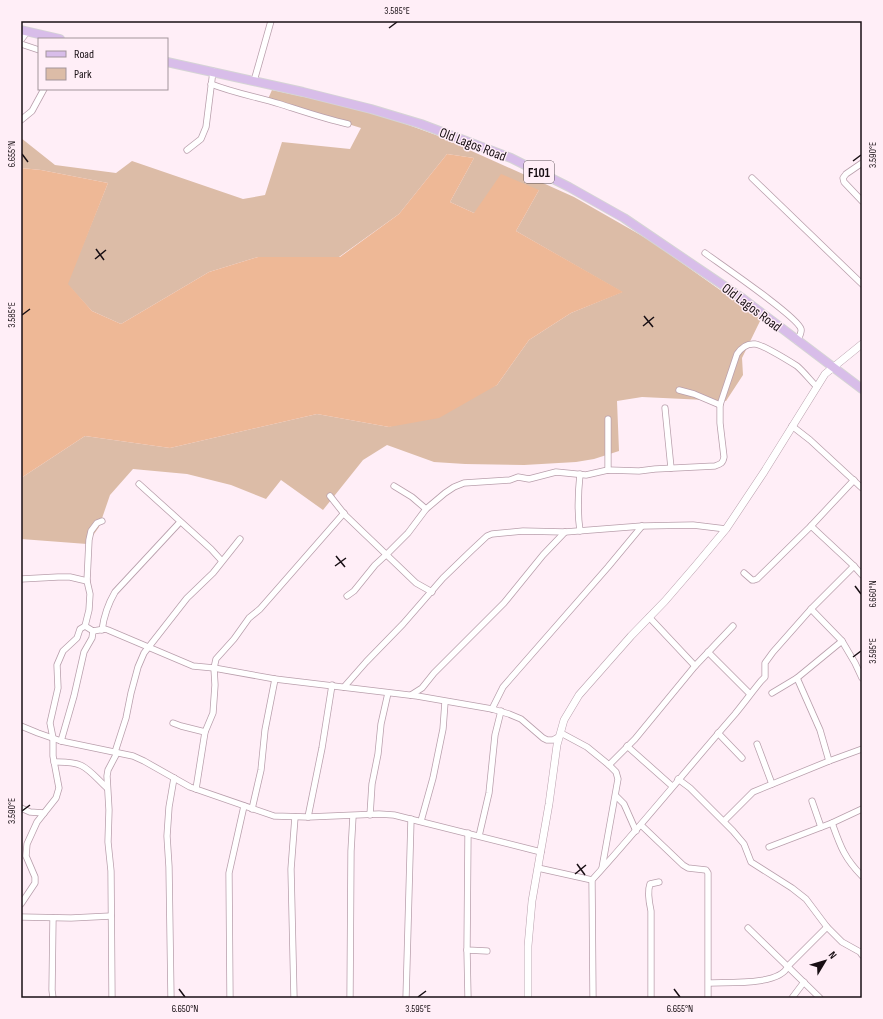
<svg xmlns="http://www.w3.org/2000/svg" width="883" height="1019" font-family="'Sofia Sans Condensed',sans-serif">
<rect width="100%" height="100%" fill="#ffeef7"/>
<!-- green -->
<polygon fill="#dcbca7" points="272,90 370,111 436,135 574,197 651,241 761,319 742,358 743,375 726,401 642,397 617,401 619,451 594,459 576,462 524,465 465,464 434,462 387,445 363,460 323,510 281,480 266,499 231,485 187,474 133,469 110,495 99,527 87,544 21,539 21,478 85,436 170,448 317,414 389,427 497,385 529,340 571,313 622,292 516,231 539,190 474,213 450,202 474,158 447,154 399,214 339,257 258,257 209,272 121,324 92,311 67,284 108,183 41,170 21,168 21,138 55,165 116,173 132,161 243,199 265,195 282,142 350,149 361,128 268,99"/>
<!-- forest -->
<polygon fill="#eeb896" points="447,154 474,158 450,202 474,213 501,174 539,190 516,231 623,292 571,313 529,340 497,385 439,418 389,427 317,414 170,448 85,436 21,478 21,168 41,170 108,183 68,284 92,311 121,324 209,272 258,257 340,257 399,214"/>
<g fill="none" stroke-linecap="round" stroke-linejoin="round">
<defs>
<g id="minor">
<polyline points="21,40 27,32"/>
<polyline points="21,44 39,50"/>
<polyline points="254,81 271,21"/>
<path d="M211,84C234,93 257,97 280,104C302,111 325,119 348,124"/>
<polyline points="21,120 32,111 44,89"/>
<polyline points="187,150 201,139 206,127 213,71"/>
<polyline points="862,163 846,174 843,178 844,182 862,201"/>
<polyline points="752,178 862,284"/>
<path d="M705,253C720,264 798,317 801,329C802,333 799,337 797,341"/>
<polyline points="679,390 694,394 720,405"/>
<polyline points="665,408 671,468"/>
<polyline points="792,426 810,440 862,488"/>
<polyline points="608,470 608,419"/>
<polyline points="139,484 211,549 221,560"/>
<polyline points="394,486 412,497 426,509"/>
<polyline points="330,496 345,515 416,583 432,592"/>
<polyline points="811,526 854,566 862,575"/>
<path d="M580,531C577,511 578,493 580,474"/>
<polyline points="744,573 752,580 754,580 757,579 811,526 854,480"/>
<polyline points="21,579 58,577 70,577 87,581"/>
<path d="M347,596L354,591L375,565L387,554L408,533L426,509L445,493L454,487L464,483L510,480L518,477L529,479L556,472L586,475L608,470L639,471L655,469L715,466C721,464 723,463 724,457L720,423V405L737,354C741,348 746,343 755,344C763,345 789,361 797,366C804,372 810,380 817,387"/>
<polyline points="811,609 842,641 855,663 862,678"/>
<polyline points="649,617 695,666"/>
<polyline points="85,626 89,610 90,594 87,581 89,540 91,531 97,523 102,521"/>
<path d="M102,630C104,615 108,604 115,592L180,522"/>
<polyline points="708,652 750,694"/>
<polyline points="797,678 820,730 829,761"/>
<polyline points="344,687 366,662 403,624 443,578 472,550 487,536 492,534 523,531 565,532 642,526 693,525 726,529"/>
<polyline points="772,693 797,678 842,641"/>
<polyline points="411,695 422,688 434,673 504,603 543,555 565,532"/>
<polyline points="492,709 503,687 608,567 642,526"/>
<polyline points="173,723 181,726 205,732"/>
<polyline points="21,726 38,733 61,741 133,756 144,761 190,787 274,816 308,817 379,814 394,815 541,852"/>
<polyline points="561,733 587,747 609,765 635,739 695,666 733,626"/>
<polyline points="718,733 742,758"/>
<polyline points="61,741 74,696 84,652 92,638 93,631"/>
<polyline points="757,744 772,784"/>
<polyline points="627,746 672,786"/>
<polyline points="115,752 126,718 131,693 138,667 144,653 187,598 213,573 240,539"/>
<path d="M54,762C85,761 86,768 107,788"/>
<polyline points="678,779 690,788 733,831 744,844 751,862 792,888 806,899 827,927 842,942 860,952 862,955"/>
<polyline points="196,789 205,732 213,713 215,685 214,668 216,659 234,639 249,618 260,609 344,513"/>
<polyline points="616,796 624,804 636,831"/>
<polyline points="812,801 821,827"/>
<polyline points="21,808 30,812 44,813"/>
<polyline points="252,809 261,770 265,730 275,679"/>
<polyline points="370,815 372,784 378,754 381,724 388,693"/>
<polyline points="308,817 322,748 332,685"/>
<polyline points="421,821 433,778 443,729 445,702"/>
<polyline points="724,821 753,792 829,761 862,749"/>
<path d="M832,823C840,845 844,858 862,876"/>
<polyline points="641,825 683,865 688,868 706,870 708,873 708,998"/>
<polyline points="468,833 467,950 487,951"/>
<polyline points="479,836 489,793 495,735 501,711"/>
<polyline points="769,847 832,823 862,809"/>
<polyline points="538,868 592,880"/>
<polyline points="602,868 618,779 616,772 609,765"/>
<polyline points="21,904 35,883 35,877 26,856 27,844 37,822 56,798 59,788 53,756 53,738 50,723 58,688 57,665 63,651 77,638 80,629 85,626 93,631 105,629 108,630 193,666 214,668 275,679 417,696 492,709 509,714 521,719 543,738 547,740 553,740 560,736"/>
<polyline points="21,917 71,918 111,916"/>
<polyline points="53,918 52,990 53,998"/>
<polyline points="748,928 820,998"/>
<polyline points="467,950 468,998"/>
<path d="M709,983C727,982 780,986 788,966L827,927"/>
<polyline points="112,998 111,871 108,842 109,810 107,776 108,770 117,753"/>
<polyline points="171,998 169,867 167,836 169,807 174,778"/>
<polyline points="230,998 229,873 244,806"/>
<polyline points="294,998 291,869 295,817"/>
<polyline points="350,998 351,851 353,816"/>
<polyline points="406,998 411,819"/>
<path d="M593,998L592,880C641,826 687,769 735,714C744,703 752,692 761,681L765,677V663L773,652L811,609L854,566"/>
<path d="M651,998V911C649,902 647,892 650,884L659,882"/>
<polyline points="792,998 804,982"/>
</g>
<polyline id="tertiary" points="528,998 528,946 532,901 549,804 557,745 564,720 579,695 631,636 665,601 696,565 726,529 764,472 825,374 862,344"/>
<g id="primary">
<polyline points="21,30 60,39"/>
<polyline points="167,62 303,92 371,109 421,124 511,158 569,187 624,218 742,298 862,389"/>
</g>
</defs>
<!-- minor casing -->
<use href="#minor" stroke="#b99fac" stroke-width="7"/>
<!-- tertiary casing -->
<use href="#tertiary" stroke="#b99fac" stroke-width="8"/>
<!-- primary casing -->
<use href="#primary" stroke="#d5d4d5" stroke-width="10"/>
<!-- minor -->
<use href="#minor" stroke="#fff" stroke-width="5.5"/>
<!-- tertiary -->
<use href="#tertiary" stroke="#fff" stroke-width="7"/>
<!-- primary -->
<use href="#primary" stroke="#d8bde9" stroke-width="8"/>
</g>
<!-- ticks -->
<path fill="none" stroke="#180f14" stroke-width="1.5" d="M389,28L397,22M22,154L28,162M853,161L861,155M96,249L104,260M95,259L106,250M22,315L30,309M644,316L653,327M643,326L654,317M336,556L345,567M335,566L346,558M855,586L861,594M853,657L861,651M22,811L30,805M577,864L585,875M575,874L586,865M179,989L185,997M674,989L680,997M418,997L426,991"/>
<g text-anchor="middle" stroke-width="3" stroke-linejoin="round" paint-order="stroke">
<!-- shield labels -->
<rect fill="#ffeef7" stroke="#5d5258" stroke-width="1" x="524" y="161" width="30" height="22" rx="3"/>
<g font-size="13" font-weight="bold" fill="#180f14">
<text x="539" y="177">F101</text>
</g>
<!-- street labels -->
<g font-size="14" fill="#180f14" stroke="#ffeef7">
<text transform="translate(473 144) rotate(21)" y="5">Old Lagos Road</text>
<text transform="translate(752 307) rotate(37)" y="5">Old Lagos Road</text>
</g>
</g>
<!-- border -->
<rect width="883" height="1019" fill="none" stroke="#ffeef7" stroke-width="44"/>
<!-- legend -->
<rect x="38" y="38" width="130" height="52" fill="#ffeef7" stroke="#a3959c"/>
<rect x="46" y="51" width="20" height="6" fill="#d8bde9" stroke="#a3959c"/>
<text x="74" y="58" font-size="12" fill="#180f14">Road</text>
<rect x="46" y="68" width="20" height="12" fill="#dcbca7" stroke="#a3959c"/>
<text x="74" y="78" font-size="12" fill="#180f14">Park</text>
<!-- north arrow -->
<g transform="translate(825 961) rotate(52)" stroke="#ffeef7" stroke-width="3" paint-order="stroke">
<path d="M0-3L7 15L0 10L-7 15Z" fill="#180f14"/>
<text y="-6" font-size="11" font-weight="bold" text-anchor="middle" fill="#180f14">N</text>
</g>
<rect x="22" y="22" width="839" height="975" fill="none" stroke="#180f14" stroke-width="1.5"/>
<g font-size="10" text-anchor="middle" fill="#180f14">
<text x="397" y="14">3.585°E</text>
<text transform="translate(11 154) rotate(-90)" y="4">6.655°N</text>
<text transform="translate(872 155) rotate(-90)" y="4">3.590°E</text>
<text transform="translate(11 315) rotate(-90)" y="4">3.585°E</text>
<text transform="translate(872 594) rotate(-90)" y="4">6.660°N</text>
<text transform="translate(872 651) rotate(-90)" y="4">3.595°E</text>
<text transform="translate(11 811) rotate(-90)" y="4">3.590°E</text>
<text x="185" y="1012">6.650°N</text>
<text x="418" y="1012">3.595°E</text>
<text x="680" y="1012">6.655°N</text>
</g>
</svg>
